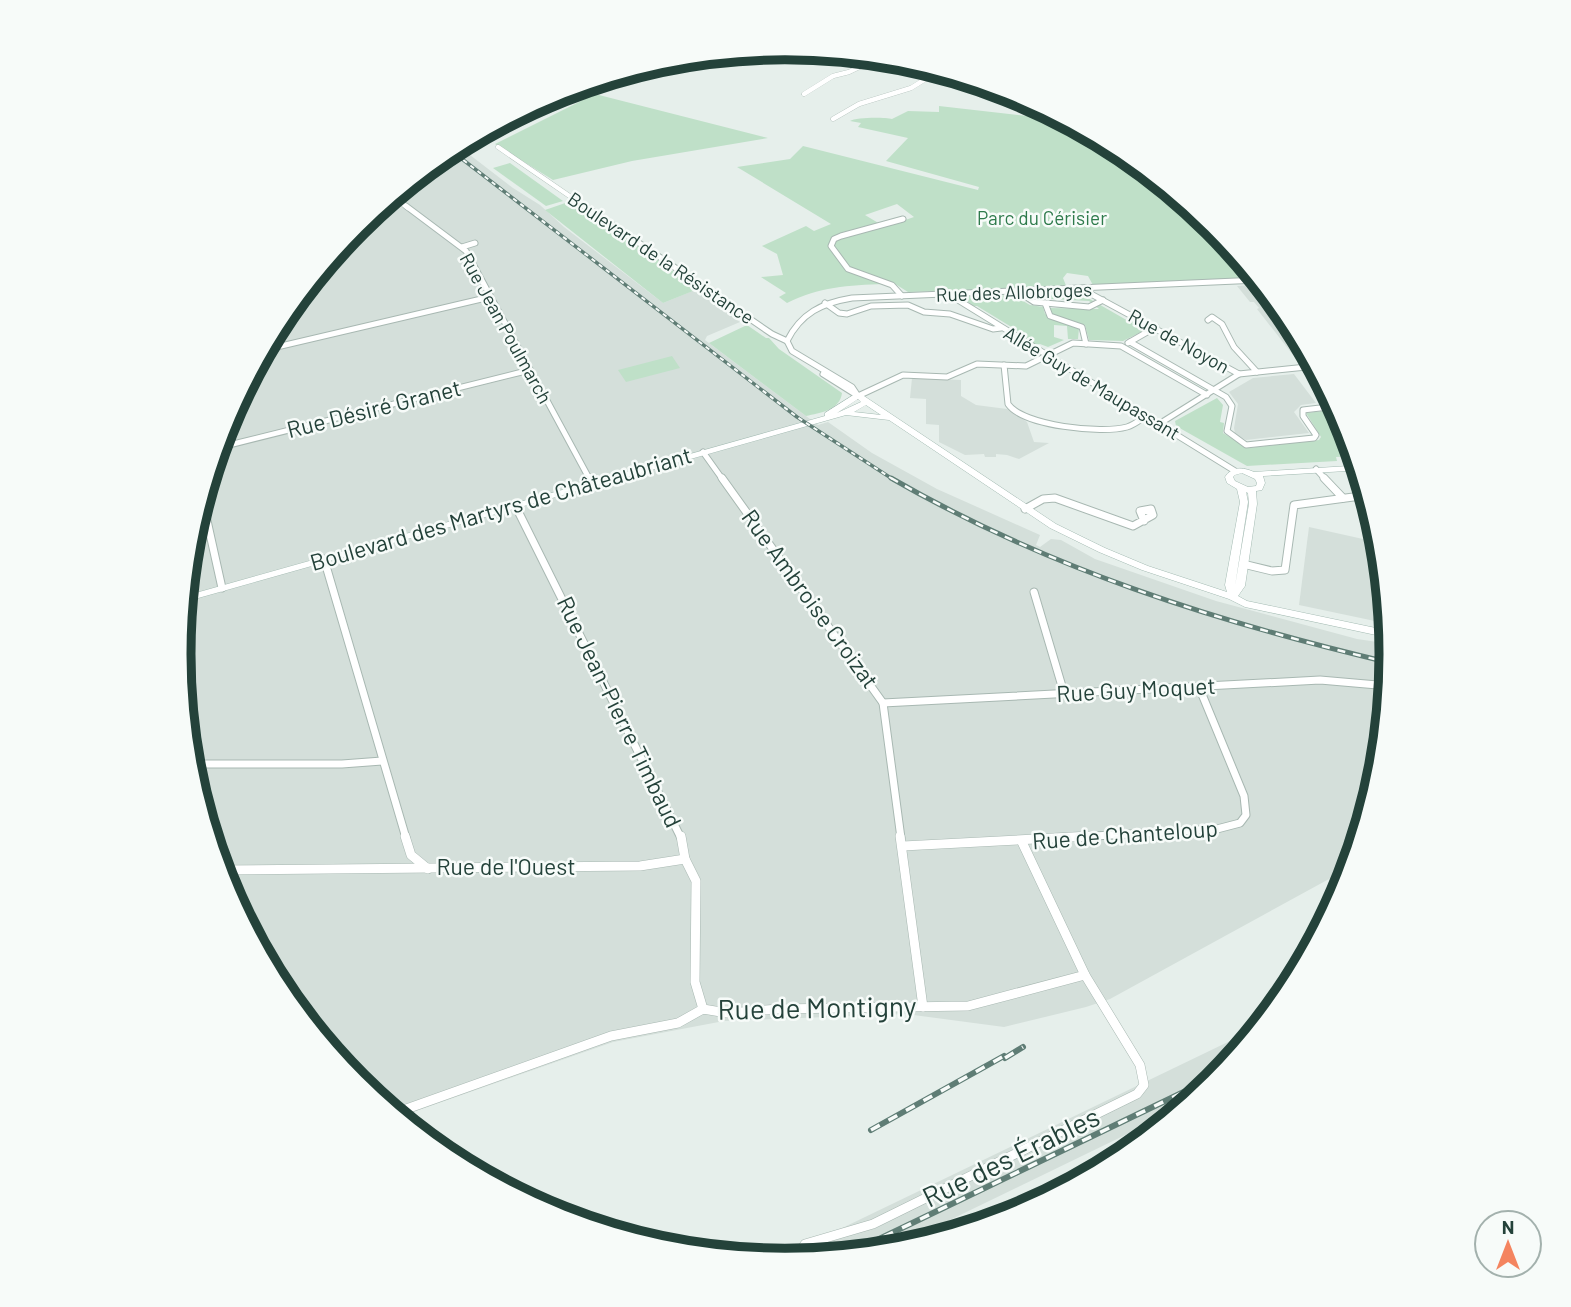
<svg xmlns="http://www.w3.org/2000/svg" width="1571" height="1307" font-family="Barlow,sans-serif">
<rect width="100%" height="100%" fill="#e6efeb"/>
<!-- built -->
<g fill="#d4dfda">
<polygon points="457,145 513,188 540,205 564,227 663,303 695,290 740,322 707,336 705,340 818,425 828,422 872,453 937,489 1040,535 1036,545 1040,547 1051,539 1061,540 1095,559 1216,601 1357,639 1391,644 1380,772 1351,867 1110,999 1086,1007 1004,1027 906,1014 724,1021 613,1042 399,1117 357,1082 281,990 225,885 191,771 179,653 191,535 226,421 282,316 357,225"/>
<polygon points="1263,284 1290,317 1309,354 1293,355 1257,309 1259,308 1254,302 1250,302 1237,286"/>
<polygon points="1294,374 1316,403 1301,405 1294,412 1309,433 1246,440 1235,434 1234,428 1238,404 1229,392 1253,378"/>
<polygon points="912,378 961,380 961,396 976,405 1007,409 1027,422 1034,442 1049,443 1019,459 1007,455 996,454 996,457 985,457 984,454 965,455 939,442 939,425 926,424 926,399 910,398"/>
<polygon points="1309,527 1381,543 1389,624 1299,605"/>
<polygon points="1259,1027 1214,1082 1185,1106 890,1249 778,1259"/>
</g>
<!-- green -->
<g fill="#bfe0c8" fill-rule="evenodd">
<polygon points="595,94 768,138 632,161 553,180 495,144"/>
<path d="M939,106L1054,119L1055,113L1123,150L1214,225L1257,278L1094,287L1088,276L1067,273L1063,278L1067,288L908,292L892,282L872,276L884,284C849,285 818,287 787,303L779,297L786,293L761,277L783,275L777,254L762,246L806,226L814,231L831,224L737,167L790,159L803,146L978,190L979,187L886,161L908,138L858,127L861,123L850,121C856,117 885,117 892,119L908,111L939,112ZM897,204L914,217L885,227L865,215Z"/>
<polygon points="510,163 563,201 546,206 493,168"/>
<polygon points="574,200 698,289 663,303 545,210"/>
<polygon points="1081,294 1130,322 1135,320 1147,329 1123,341 1089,340 1085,325 1052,314 1050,308 1099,309 1089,301 1016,297 1030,305 1043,307 1045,314 1079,328 1078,339 1068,339 1067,326 1054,325 1054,337 1064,340 1048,347 1040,344 1034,345 1019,336 1023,334 977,306 971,306 966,299 970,296"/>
<path d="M747,325L766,338H769L779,349L842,393C840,410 820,413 806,416L709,343Z"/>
<polygon points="672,356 680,368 626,382 618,370"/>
<polygon points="1217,398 1223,405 1220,422 1224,423 1223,433 1248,448 1319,440 1321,437 1306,413 1339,409 1356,456 1336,457 1337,461 1247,466 1176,426 1175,421"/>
</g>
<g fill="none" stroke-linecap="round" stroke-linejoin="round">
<!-- secondary-tunnel -->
<polyline stroke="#bfccc8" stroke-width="7" stroke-dasharray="7 3.5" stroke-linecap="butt" points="1346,468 1359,467"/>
<defs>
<g id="street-far3">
<polyline points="804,94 833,76 849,72 878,58 938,71"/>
<polyline points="833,119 859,104 911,88 940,70"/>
<polyline points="498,147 587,208"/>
<polyline points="392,196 408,208"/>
</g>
<g id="street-far2">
<polyline points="406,206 466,251 590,480"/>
<polyline points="585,206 772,334 787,341"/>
<polyline points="462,247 475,243"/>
<polyline points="1089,289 1091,294 1239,374 1316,366"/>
<polyline points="1019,292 1034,302 1089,307 1103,300"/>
<polyline points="950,295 1235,471"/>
<polyline points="902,296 892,285 848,269 831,246 834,239 841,236 903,219"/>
<polyline points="825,303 839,313 847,314 871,306 908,305 924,312 950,314 993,329 1001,328"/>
<polyline points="1045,303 1050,316 1082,327 1086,344"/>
<polyline points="1208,320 1212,317 1222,324 1234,347 1257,372"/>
<path d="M787,341C801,313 822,303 852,298L1259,280"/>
<polyline points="787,341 792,351 852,387 858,396"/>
<polyline points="1130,342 1226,397 1232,406 1227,431 1246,445 1314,438 1316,435 1303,416 1303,410 1337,406"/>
<polyline points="1128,343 1156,327"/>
<polyline points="264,350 490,297"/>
<path d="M1004,365L1008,404C1023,426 1102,434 1127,427C1134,425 1140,420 1146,416"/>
<polyline points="823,374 858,396"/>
<polyline points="858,396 903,375 947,377 977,364 1026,366 1073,343 1121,346 1207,395"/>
<polyline points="1159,424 1239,374"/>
<polyline points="217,448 530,370"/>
<polyline points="703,452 723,480"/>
<polyline points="1316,469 1326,480"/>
</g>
<g id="street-far1">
<polyline points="589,478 592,484"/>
<polyline points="722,478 883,703 901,838"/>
<polyline points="1324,478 1343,498"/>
<polyline points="202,498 222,588"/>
<polyline points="515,505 681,838"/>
<polyline points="1025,509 1043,499 1055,498 1133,526 1153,515 1151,509 1140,511 1144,521"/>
<polyline points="324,559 406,838"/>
<polyline points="1243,564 1272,571 1285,570 1294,505 1368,495"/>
<polyline points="1034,592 1064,693"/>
<polyline points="883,703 1320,680 1389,686"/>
<polyline points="190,764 342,764 382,761"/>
<polyline points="1059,838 1217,829 1240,823 1246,815 1244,796 1199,687"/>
</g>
<g id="street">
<polyline points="405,836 411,855 428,869"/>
<polyline points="681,836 685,859 696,881 695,982 703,1009"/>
<polyline points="900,836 923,1007"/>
<polyline points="903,846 1091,836"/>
<polyline points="221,870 640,866 685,859"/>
<polyline points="395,1113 611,1036 678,1023 703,1009 727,1013 779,1009 968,1006 1085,975"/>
<polyline points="800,1258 799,1254 805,1244 873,1224 1137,1094 1144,1085 1140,1065 1085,975 1022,842"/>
</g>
<path id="secondary" d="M855,394H861L1056,524L1105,548L1148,566L1227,592L1225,585L1240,502L1237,489L1227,483L1225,477C1232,466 1243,467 1254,472L1349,466L1350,468L1349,470L1346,471L1263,476L1265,483L1262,490L1256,491L1257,504L1245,586L1238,596L1247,601L1390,631V638L1245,607L1229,599L1142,570L1099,552L1050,528L889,420L846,415L184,602L185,596L825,416V413ZM858,399L861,402L837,413ZM866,405L881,415L854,412ZM1242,473L1255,479L1257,483L1256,486L1248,487L1235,481L1233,477L1235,475ZM1246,492L1248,493L1249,504L1235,586L1248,502Z"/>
</defs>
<!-- street-far3 casing -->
<use href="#street-far3" stroke="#a8b8b2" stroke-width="5"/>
<!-- street-far2 casing -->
<use href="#street-far2" stroke="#a8b8b2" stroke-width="7"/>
<!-- street-far1 casing -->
<use href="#street-far1" stroke="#a8b8b2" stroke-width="9"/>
<!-- street casing -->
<use href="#street" stroke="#a8b8b2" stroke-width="10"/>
<!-- secondary casing -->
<use href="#secondary" stroke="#a4bbb3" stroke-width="1"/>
<!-- street-far3 -->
<use href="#street-far3" stroke="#fff" stroke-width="4.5"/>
<!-- street-far2 -->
<use href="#street-far2" stroke="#fff" stroke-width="5"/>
<!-- street-far1 -->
<use href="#street-far1" stroke="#fff" stroke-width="7"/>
<!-- street -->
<use href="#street" stroke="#fff" stroke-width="9"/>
<!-- secondary -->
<use href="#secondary" fill="#fff" fill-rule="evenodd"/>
<defs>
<polyline id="rail-far2" points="449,149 797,417 894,480"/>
<path id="rail-far1" d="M891,478C1047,568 1216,622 1391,663"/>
<g id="rail">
<polyline points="1005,1058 1023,1047"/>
<polyline points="871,1130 1004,1056"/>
<polyline points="848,1254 1221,1074"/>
</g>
</defs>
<!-- rail-far2 casing -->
<use href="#rail-far2" stroke="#5f7d75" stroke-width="3.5"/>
<!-- rail-far1 casing -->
<use href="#rail-far1" stroke="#5f7d75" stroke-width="5"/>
<!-- rail casing -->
<use href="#rail" stroke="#5f7d75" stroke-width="6"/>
<!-- rail-far2 -->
<use href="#rail-far2" stroke="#f7fbf9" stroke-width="2" stroke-dasharray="4.5" stroke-linecap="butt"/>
<!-- rail-far1 -->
<use href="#rail-far1" stroke="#f7fbf9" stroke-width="2.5" stroke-dasharray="8" stroke-linecap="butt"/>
<!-- rail -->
<use href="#rail" stroke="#f7fbf9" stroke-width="3.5" stroke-dasharray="10" stroke-linecap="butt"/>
</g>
<g text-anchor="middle" stroke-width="5" stroke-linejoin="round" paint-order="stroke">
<!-- far-park labels -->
<g font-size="19" fill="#2d7a4b" stroke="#f7fbf9">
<text x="1042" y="225">Parc du Cérisier</text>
</g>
<!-- far-street labels -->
<g font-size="19" fill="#24423a" stroke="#f7fbf9">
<text transform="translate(661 258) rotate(34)" y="7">Boulevard de la Résistance</text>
<text transform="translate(1014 292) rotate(-2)" y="7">Rue des Allobroges</text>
<text transform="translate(506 328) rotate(61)" y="7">Rue Jean Poulmarch</text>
<text transform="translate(1179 341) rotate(29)" y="7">Rue de Noyon</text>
<text transform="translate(1092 383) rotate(31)" y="7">Allée Guy de Maupassant</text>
</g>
<!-- street labels -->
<g font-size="23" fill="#24423a" stroke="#f7fbf9">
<text transform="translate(374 409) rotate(-14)" y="8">Rue Désiré Granet</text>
<text transform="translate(501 509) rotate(-16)" y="8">Boulevard des Martyrs de Châteaubriant</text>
<text transform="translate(810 599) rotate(54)" y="8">Rue Ambroise Croizat</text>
<text transform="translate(1136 690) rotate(-3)" y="8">Rue Guy Moquet</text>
<text transform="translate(619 712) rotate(64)" y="8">Rue Jean-Pierre Timbaud</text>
<text transform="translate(1125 835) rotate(-4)" y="8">Rue de Chanteloup</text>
<text x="506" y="875">Rue de l'Ouest</text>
</g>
<!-- near-street labels -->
<g font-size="28" fill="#24423a" stroke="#f7fbf9">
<text transform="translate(817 1008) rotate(-1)" y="10">Rue de Montigny</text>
<text transform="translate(1011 1157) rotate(-26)" y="10">Rue des Érables</text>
</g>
</g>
<!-- crop -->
<path d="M0 0H1571V1307H0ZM191 654a594 594 0 1 1 1188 0a594 594 0 1 1-1188 0Z" fill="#f7fbf9" fill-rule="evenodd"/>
<path fill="none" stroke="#24423a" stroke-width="9" d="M191 654a594 594 0 1 1 1188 0a594 594 0 1 1-1188 0Z"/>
<!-- north arrow -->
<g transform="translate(1508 1244)"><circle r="33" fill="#f7fbf9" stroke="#a3b1ad" stroke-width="2"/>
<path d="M0-5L12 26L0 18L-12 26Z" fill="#f4845f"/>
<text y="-10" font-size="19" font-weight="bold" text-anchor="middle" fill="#24423a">N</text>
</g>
</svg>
